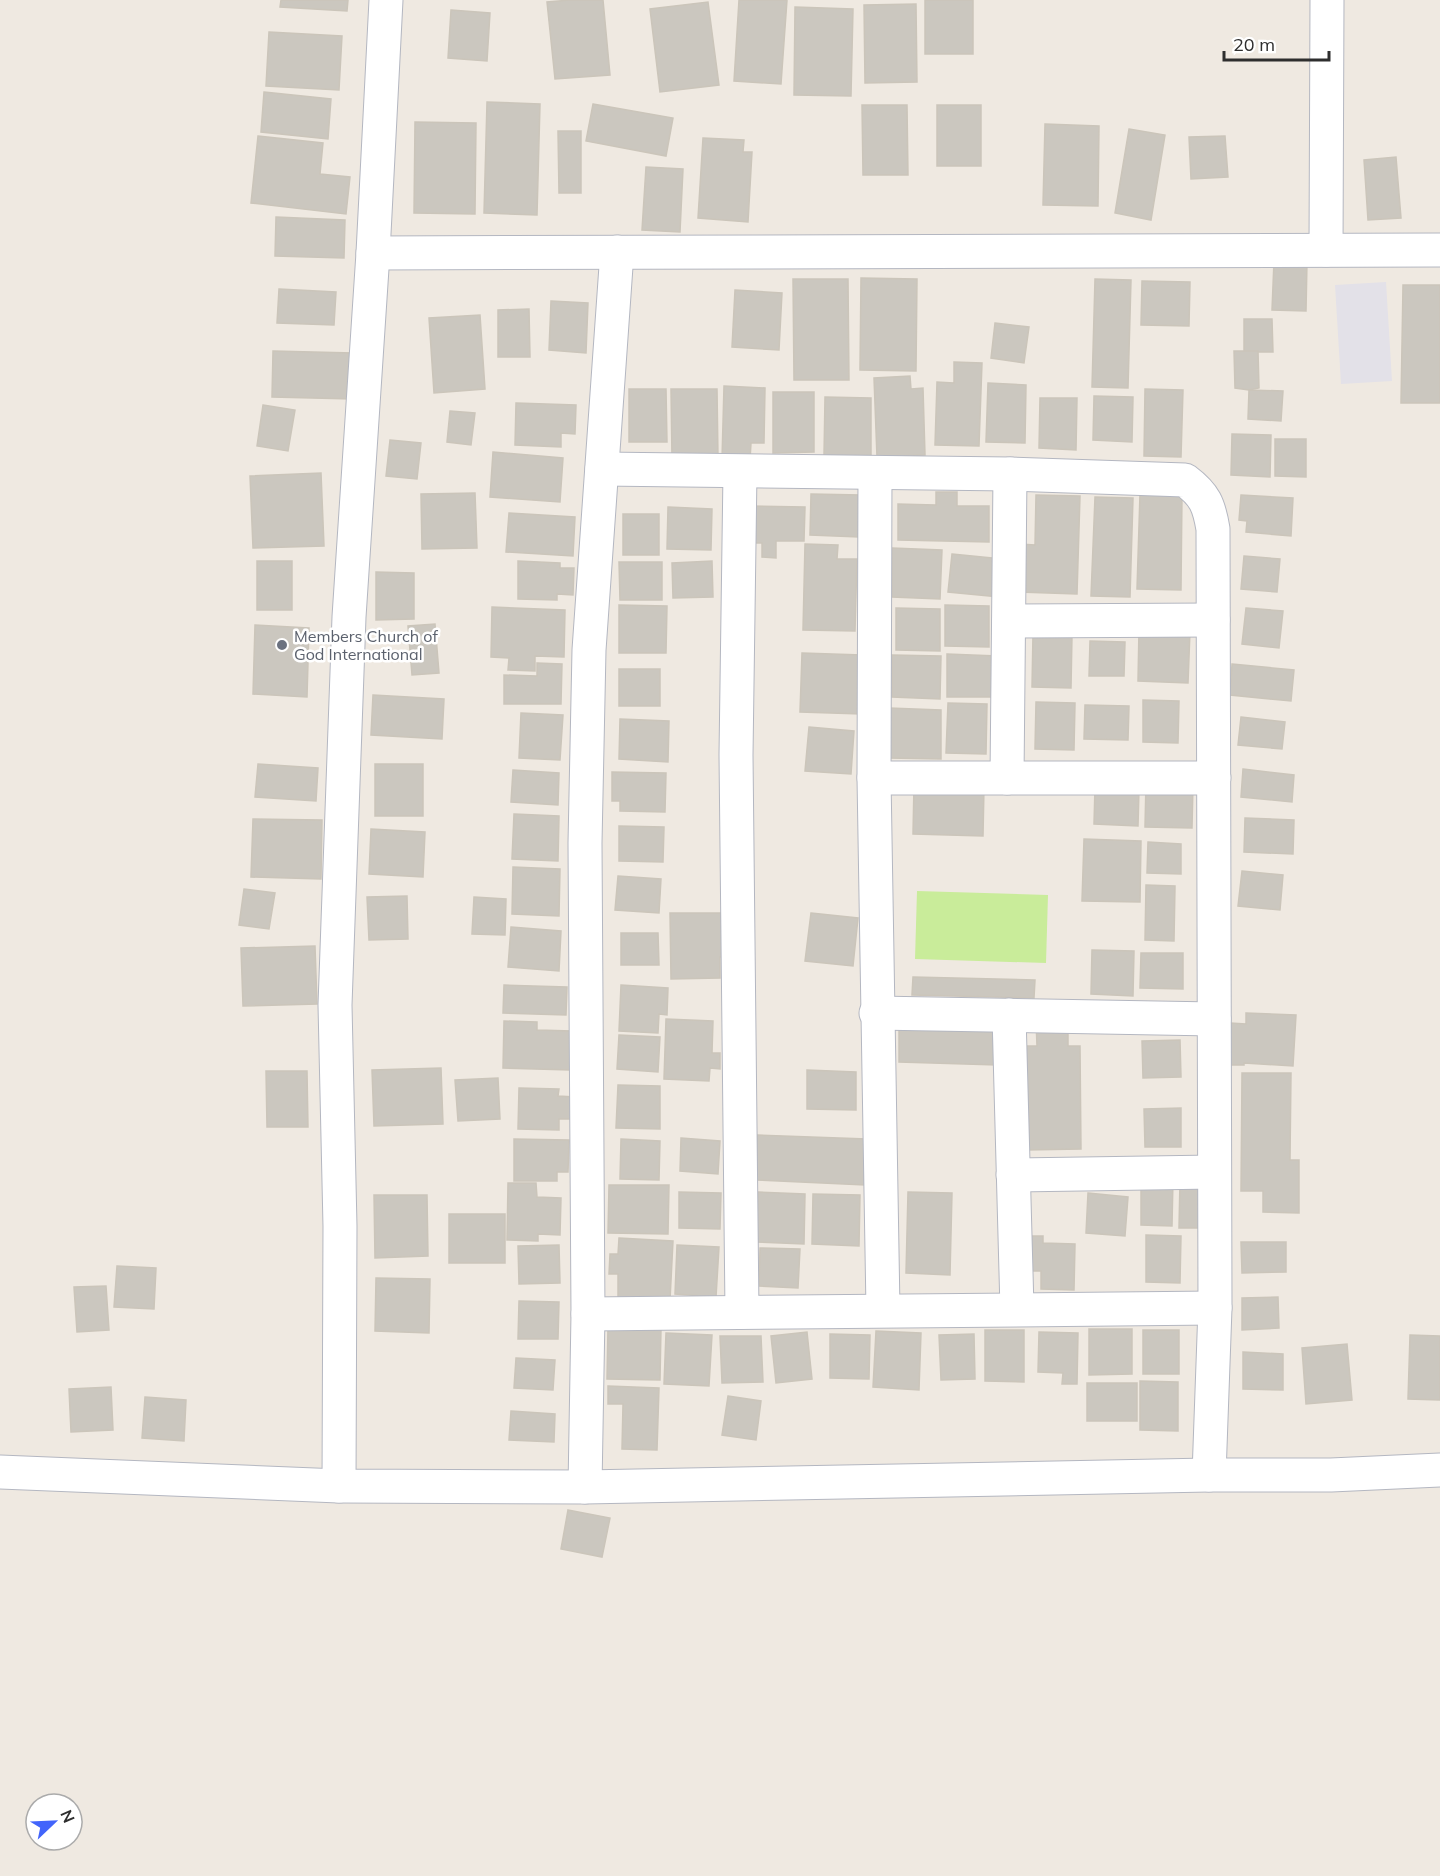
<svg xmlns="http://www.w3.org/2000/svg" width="1440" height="1876" font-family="Mulish,sans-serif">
<rect width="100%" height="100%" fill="#efe9e1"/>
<!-- industrial -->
<polygon fill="#e3e1e8" points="1386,282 1392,381 1341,384 1335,285"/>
<!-- pitch -->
<polygon fill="#c9ec9a" points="917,891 1048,895 1046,963 915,959"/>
<!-- building -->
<g fill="#cbc7bf" stroke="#cbc5ba" stroke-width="1.5">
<polygon points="281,0 348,0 347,11 280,7"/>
<polygon points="570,0 603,0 610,75 555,79 547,2"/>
<polygon points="739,0 787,0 781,84 734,81"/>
<rect x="925" y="0" width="48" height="54"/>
<polygon points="708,2 719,85 660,92 650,9"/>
<polygon points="916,4 917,82 865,83 864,5"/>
<polygon points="795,7 853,9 851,96 794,95"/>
<polygon points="451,10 490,13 487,61 448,58"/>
<polygon points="269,32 342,36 339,90 266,86"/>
<polygon points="264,92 331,99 328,139 261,132"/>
<polygon points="487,102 540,104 537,215 484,213"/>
<polygon points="593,104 673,118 666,156 586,141"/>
<polygon points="862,105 907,105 908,175 863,175"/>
<rect x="937" y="105" width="44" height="61"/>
<polygon points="415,122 476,123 475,214 414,213"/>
<polygon points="1045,124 1099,126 1098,206 1043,205"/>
<polygon points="1129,129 1165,135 1151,220 1115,213"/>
<polygon points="558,131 581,131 581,193 559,193"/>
<polygon points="258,136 323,143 320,174 350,177 346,214 251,203"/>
<polygon points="1225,136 1228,177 1191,179 1189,137"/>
<polygon points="703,138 744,140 743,152 752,152 748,222 698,218"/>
<polygon points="1396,157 1401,218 1368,220 1364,160"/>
<polygon points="646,167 683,169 680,232 642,230"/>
<polygon points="276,217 345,220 344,258 275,256"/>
<polygon points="1274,261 1307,262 1306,311 1272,310"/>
<polygon points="861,278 917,279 916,371 860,370"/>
<polygon points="793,279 848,279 849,380 794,380"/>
<polygon points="1095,279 1131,280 1128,388 1092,387"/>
<polygon points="1142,281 1190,282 1189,326 1141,325"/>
<polygon points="1403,285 1440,285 1440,403 1401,403"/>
<polygon points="279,289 336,292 334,325 277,323"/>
<polygon points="735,290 782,293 779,350 732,347"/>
<polygon points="551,301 588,303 586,353 549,350"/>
<polygon points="529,309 530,357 498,357 498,310"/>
<polygon points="480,315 485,389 434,393 429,318"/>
<polygon points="1244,319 1272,319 1273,352 1244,352"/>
<polygon points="995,323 1029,327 1024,363 991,358"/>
<polygon points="273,351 353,353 352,399 272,397"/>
<polygon points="1234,351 1258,351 1259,388 1249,390 1235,388"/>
<polygon points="954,362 982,363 979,446 935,445 937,382 954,383"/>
<polygon points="910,376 911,389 923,388 925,455 877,457 874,378"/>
<polygon points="988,383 1026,385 1025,443 986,442"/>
<polygon points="724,386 765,388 764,443 751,443 750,460 722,459"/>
<polygon points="629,389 666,389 667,442 629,442"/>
<polygon points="671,389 717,389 718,458 672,459"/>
<polygon points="1145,389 1183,390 1181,457 1144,456"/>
<polygon points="1249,390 1283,391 1281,421 1248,419"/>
<polygon points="773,392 814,392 814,452 773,453"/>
<polygon points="1094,396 1133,397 1132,442 1093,440"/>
<polygon points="825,397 871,398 871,456 824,456"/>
<polygon points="1040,398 1077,398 1076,450 1039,448"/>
<polygon points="516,403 576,405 575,434 561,433 561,447 515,445"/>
<polygon points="263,405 295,410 288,451 257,446"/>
<polygon points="450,411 475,413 471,445 447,442"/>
<polygon points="1232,434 1271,435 1270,477 1231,475"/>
<polygon points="1275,439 1306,439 1306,477 1275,476"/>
<polygon points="390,440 421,443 417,479 386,476"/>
<polygon points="493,452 563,458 560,502 490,497"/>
<polygon points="321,473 324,546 253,548 250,476"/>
<polygon points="936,492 957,492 957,506 989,506 989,542 898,540 898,504 936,505"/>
<polygon points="475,493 477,548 422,549 421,494"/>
<polygon points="811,494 861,495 859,537 810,535"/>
<polygon points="1140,494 1182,494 1181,590 1137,589"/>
<polygon points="1036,495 1080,496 1077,594 1019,592 1020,544 1035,545"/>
<polygon points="1241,495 1293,498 1291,536 1246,532 1247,521 1239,520"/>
<polygon points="1095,497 1133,498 1130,597 1091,596"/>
<polygon points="749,506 805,507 804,541 776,541 776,558 762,557 762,543 748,543"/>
<polygon points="668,507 712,509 711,550 667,549"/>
<polygon points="509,513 575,517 573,556 506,552"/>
<rect x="623" y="514" width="36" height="41"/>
<polygon points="805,544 838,545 837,559 857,559 855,631 803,630"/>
<polygon points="892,548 942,550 940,599 892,597"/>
<polygon points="952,554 1002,559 999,597 948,592"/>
<polygon points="1244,556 1280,559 1277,592 1241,589"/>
<rect x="257" y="561" width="35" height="49"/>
<polygon points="518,561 560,563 560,568 574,568 573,595 557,594 557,600 518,599"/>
<polygon points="712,561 713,597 673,598 672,563"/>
<polygon points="619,562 662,562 662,600 620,600"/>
<polygon points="376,572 414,573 414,619 376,620"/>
<polygon points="619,605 667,606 666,653 619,653"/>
<polygon points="945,605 989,606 989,647 945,646"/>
<polygon points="492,607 565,610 564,657 535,656 535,671 508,670 509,658 491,657"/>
<polygon points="896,608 940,609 940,651 896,650"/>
<polygon points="1246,608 1283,611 1279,648 1242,644"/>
<polygon points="435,624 439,673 412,675 408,626"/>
<polygon points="255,625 309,628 307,697 253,694"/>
<polygon points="1139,629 1190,631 1188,683 1138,681"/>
<polygon points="1033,634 1072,635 1071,688 1032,687"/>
<polygon points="1090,641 1125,642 1124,676 1089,676"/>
<polygon points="802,653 862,655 861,714 800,712"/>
<polygon points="947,654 997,656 997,697 947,697"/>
<polygon points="892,655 941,656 940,699 892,697"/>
<polygon points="537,663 562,664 561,704 504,704 504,675 537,676"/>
<polygon points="1232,664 1294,670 1291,701 1230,695"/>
<rect x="619" y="669" width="41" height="37"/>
<polygon points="373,695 444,699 442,739 371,735"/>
<polygon points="1143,700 1179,701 1178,743 1143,742"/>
<polygon points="1036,702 1075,703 1074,750 1035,749"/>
<polygon points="948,703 987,704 986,754 946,753"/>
<polygon points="1085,705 1129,706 1128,740 1084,739"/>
<polygon points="889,708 941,710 941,759 888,758"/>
<polygon points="521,713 563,715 560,760 519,758"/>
<polygon points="1241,717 1285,722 1282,749 1238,745"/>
<polygon points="620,719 669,721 668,762 619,759"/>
<polygon points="809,727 854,731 851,774 805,771"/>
<polygon points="258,764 318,768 316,801 255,797"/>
<rect x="375" y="764" width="48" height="52"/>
<polygon points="1243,769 1294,775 1292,802 1241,797"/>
<polygon points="513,770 559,773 558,805 511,802"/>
<polygon points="612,772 666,773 665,812 620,811 620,801 612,801"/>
<polygon points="1146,783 1193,785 1192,828 1145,827"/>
<polygon points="914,785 984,787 983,836 913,834"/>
<polygon points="1095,787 1139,789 1138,826 1094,824"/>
<polygon points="514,814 559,816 558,861 512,859"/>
<polygon points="1245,818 1294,820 1293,854 1244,852"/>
<polygon points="253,819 322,820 321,879 251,877"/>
<polygon points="619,826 664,827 663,862 619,861"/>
<polygon points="371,829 425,832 423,877 369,874"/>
<polygon points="1084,839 1141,841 1140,902 1082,901"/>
<polygon points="1148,842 1181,844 1181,874 1147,873"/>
<polygon points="513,867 560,869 559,916 512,914"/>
<polygon points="1242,871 1283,875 1280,910 1238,906"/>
<polygon points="618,876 661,879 659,913 615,910"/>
<polygon points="1146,885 1175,886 1174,941 1145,940"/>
<polygon points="244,889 275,893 269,929 239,925"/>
<polygon points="407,896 408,939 369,940 367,897"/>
<polygon points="474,897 506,899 505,935 472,934"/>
<polygon points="670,913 725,913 726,957 720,957 720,978 671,979"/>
<polygon points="811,913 858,918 853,966 805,961"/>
<polygon points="511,927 561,931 559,971 508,967"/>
<polygon points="621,933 658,933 659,965 621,965"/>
<polygon points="315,946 317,1004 243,1006 241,948"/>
<polygon points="1092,950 1134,951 1133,996 1091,994"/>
<polygon points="1141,953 1183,953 1183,989 1140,988"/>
<polygon points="913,977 1035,980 1034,998 912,995"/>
<polygon points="504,985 567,987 566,1015 503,1013"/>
<polygon points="621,985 668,988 667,1015 659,1014 658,1033 619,1031"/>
<polygon points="1246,1013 1296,1015 1293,1066 1244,1063 1244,1065 1229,1065 1231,1023 1246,1024"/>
<polygon points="666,1019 713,1021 712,1053 720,1053 720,1069 710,1068 709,1081 664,1079"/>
<polygon points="1036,1020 1068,1020 1068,1046 1080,1046 1081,1149 1026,1150 1025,1046 1037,1046"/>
<polygon points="504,1021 537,1022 537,1030 572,1031 570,1070 503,1068"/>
<polygon points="899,1024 998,1027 997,1065 899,1062"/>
<polygon points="619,1035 660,1037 658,1072 617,1069"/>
<polygon points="1180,1040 1181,1077 1143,1078 1142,1041"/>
<polygon points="441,1068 443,1124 374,1126 372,1070"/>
<polygon points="807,1070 856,1072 856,1110 807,1109"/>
<polygon points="266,1071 307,1071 308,1127 267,1127"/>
<polygon points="1242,1073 1291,1073 1290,1160 1299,1160 1299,1213 1263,1212 1263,1191 1241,1191"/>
<polygon points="498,1078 500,1119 458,1121 455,1080"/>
<polygon points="618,1085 660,1086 660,1129 616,1128"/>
<polygon points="519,1088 559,1089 558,1096 575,1097 574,1119 559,1119 559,1130 518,1129"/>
<polygon points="1181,1108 1181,1147 1145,1147 1144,1109"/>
<polygon points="757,1135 867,1139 865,1185 756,1180"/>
<polygon points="681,1138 720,1141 718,1174 680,1171"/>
<polygon points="514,1139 569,1140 568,1172 557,1172 557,1181 514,1181"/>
<polygon points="621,1139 660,1141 659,1180 620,1179"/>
<polygon points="1141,1178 1173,1179 1172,1226 1141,1225"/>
<polygon points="1180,1181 1202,1182 1201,1228 1179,1228"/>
<polygon points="508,1183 536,1183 537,1197 561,1198 560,1235 538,1234 538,1241 507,1240"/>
<polygon points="609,1185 669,1185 668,1234 608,1233"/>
<polygon points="679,1192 721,1193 720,1229 679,1228"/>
<polygon points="758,1192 805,1194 804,1244 756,1242"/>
<polygon points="908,1192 952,1193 950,1275 906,1273"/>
<polygon points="1088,1193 1128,1197 1125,1236 1086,1233"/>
<polygon points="813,1194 860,1195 859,1246 812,1244"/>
<polygon points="374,1195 427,1195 428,1256 375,1258"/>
<rect x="449" y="1214" width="56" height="49"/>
<polygon points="1146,1235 1181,1236 1180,1283 1146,1282"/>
<polygon points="1022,1236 1043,1236 1043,1243 1075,1244 1074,1290 1041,1289 1041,1271 1021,1271"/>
<polygon points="619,1238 673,1241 670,1300 618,1298 618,1274 609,1274 610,1254 618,1254"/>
<polygon points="1241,1242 1286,1242 1286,1272 1242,1273"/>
<polygon points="559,1245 560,1283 519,1284 518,1246"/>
<polygon points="677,1245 719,1247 716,1297 675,1294"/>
<polygon points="760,1248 800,1249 798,1288 759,1286"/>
<polygon points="117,1266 156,1268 154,1309 114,1307"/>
<polygon points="376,1278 430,1279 429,1333 375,1331"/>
<polygon points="106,1286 109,1330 77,1332 74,1287"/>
<polygon points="1278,1297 1279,1328 1242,1330 1242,1298"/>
<polygon points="519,1301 559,1302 558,1339 518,1339"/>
<polygon points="608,1327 661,1328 660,1380 607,1379"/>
<polygon points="1089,1329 1132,1329 1132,1374 1089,1375"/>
<polygon points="985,1330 1024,1330 1024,1382 985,1381"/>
<rect x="1143" y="1330" width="36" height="44"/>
<polygon points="876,1331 921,1333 919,1390 873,1387"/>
<polygon points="807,1332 812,1379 776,1383 771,1336"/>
<polygon points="1039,1332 1078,1333 1077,1384 1062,1384 1063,1373 1038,1372"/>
<polygon points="666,1333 712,1335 709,1386 664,1384"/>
<polygon points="830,1334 870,1335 869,1379 830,1378"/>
<polygon points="974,1334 975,1379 941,1380 939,1335"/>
<polygon points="1410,1335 1440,1336 1440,1400 1408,1399"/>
<polygon points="720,1336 761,1336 763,1382 722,1383"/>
<polygon points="1347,1344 1352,1400 1306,1404 1302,1348"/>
<polygon points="1243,1352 1283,1354 1283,1390 1243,1389"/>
<polygon points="516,1358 555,1360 553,1390 514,1388"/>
<polygon points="1140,1381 1178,1382 1178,1431 1140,1430"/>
<rect x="1087" y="1383" width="50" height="38"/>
<polygon points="608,1386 659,1388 657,1450 622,1449 623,1404 608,1404"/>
<polygon points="111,1387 113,1430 71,1432 69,1389"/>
<polygon points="728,1396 761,1401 756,1440 722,1435"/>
<polygon points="145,1397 186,1400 184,1441 142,1438"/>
<polygon points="511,1411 555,1414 554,1442 509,1440"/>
<polygon points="568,1510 610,1518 602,1557 561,1549"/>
</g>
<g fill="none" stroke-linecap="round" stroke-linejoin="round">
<defs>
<g id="minor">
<polyline points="1326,250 1327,0"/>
<polyline points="373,253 1440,250"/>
<path d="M602,469L1010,474L1185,480C1205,495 1209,505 1213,529L1215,1308L1209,1475"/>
<polyline points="740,472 736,755 742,1312"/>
<polyline points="875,474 874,778 883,1310"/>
<polyline points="1009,621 1213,620"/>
<polyline points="874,778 1214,778"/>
<polyline points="1007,778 1010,474"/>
<polyline points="876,1013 1214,1019"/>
<polyline points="1009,1015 1017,1309"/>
<polyline points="1013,1175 1214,1172"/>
<polyline points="588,1314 1215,1308"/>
<polyline points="339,1486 340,1226 335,1005 349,617 373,253 386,0"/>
<polyline points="585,1487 588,1314 585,843 589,650 617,252"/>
</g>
<polyline id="tertiary" points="0,1472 339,1486 585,1487 1209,1475 1331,1475 1440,1470"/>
</defs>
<!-- minor casing -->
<use href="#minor" stroke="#b4b7c1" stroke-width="35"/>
<!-- tertiary casing -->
<use href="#tertiary" stroke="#b4b7c1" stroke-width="35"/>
<!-- minor -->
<use href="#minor" stroke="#fff" stroke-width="33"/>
<!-- tertiary -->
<use href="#tertiary" stroke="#fff" stroke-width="33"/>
</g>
<!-- markers -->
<circle fill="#6b7280" stroke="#fff" stroke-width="2" cx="282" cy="645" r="6"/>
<g text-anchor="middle" stroke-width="5" stroke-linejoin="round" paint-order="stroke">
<!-- worship labels -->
<g font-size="16" fill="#5b616d" stroke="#fff" text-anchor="start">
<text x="294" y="642">Members Church of<tspan x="294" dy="18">God International</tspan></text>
</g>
</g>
<!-- north arrow -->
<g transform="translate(54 1822) rotate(67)"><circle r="28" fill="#ffffff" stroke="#ababab" stroke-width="1.5"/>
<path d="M0-4.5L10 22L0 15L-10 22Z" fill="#4264fb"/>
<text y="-9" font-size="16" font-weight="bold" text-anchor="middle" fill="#2e2e2e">N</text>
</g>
<!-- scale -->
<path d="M1224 51v9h105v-9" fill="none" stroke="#2e2e2e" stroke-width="3"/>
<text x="1233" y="51" font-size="18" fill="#2e2e2e" stroke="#ffffff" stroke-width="4.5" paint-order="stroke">20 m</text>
</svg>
